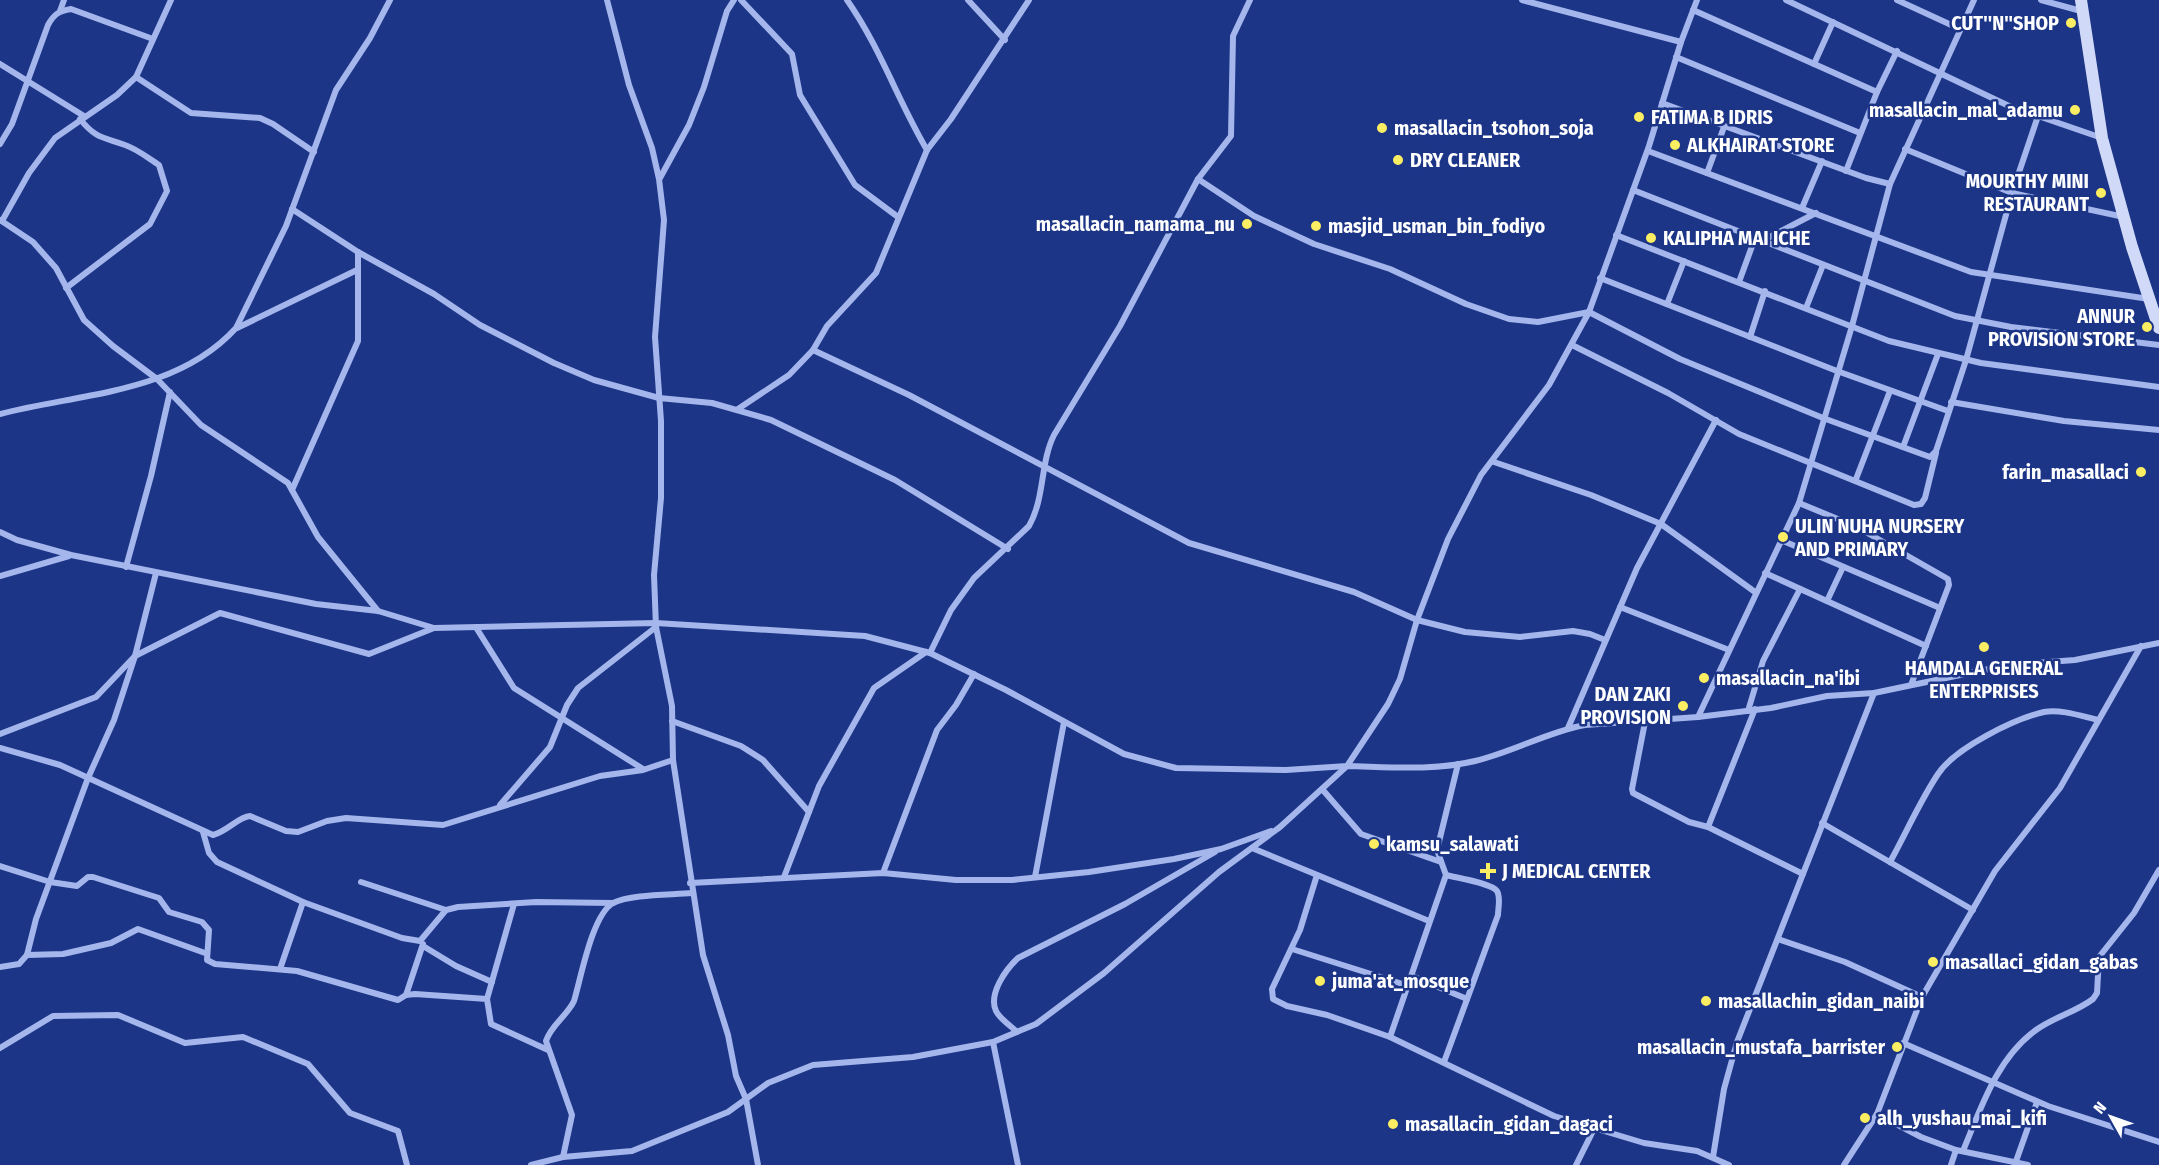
<svg xmlns="http://www.w3.org/2000/svg" width="2159" height="1165" font-family="'Fira Sans Condensed',sans-serif">
<rect width="100%" height="100%" fill="#1c3587"/>
<g fill="none" stroke-linecap="round" stroke-linejoin="round">
<!-- street -->
<g stroke="#a4b6eb" stroke-width="6">
<polyline points="607,0 629,85 652,148 659,179 664,220 655,337 661,421 661,498 654,575 656,627 672,706 673,760 703,955 728,1035 736,1076 746,1099 758,1165"/>
<polyline points="741,0 792,54 800,95 855,185 898,217"/>
<path d="M847,0C880,47 898,101 927,150"/>
<polyline points="968,0 1005,40"/>
<polyline points="1522,0 1681,42"/>
<polyline points="1786,0 2009,106 2102,138"/>
<polyline points="1897,0 1960,29"/>
<polyline points="2041,0 2081,11"/>
<polyline points="1693,10 1877,92"/>
<polyline points="60,11 64,0"/>
<polyline points="1676,57 1860,133"/>
<polyline points="0,64 84,116"/>
<polyline points="1814,64 1833,22"/>
<polyline points="136,77 191,113 260,118 273,124 314,152"/>
<polyline points="1662,103 1866,178 1890,184"/>
<path d="M0,144L12,124L48,25C54,14 59,11 71,9L153,39"/>
<polyline points="1905,149 2012,193 2124,217"/>
<polyline points="1648,151 1971,272 2149,299"/>
<polyline points="1846,171 1877,92 1897,51"/>
<polyline points="1707,173 1724,127"/>
<polyline points="660,178 689,125 704,87 727,11 734,0"/>
<polyline points="1198,179 1254,216 1314,244 1390,269 1466,304 1509,319 1538,322 1589,312 1680,359 1823,418 1930,457 1936,451 1966,360 2012,193 2038,116"/>
<polyline points="1633,190 1955,316 2011,327 2159,345"/>
<polyline points="1802,208 1822,161"/>
<polyline points="292,209 358,252 434,294 480,325 554,363 594,380 659,398 712,403 771,420 895,480 1008,549"/>
<polyline points="0,220 33,242 56,268 84,320 113,346 157,379 201,425 288,483 318,537 378,611"/>
<polyline points="2,221 29,173 55,138 117,95 136,77 171,0"/>
<polyline points="1616,235 1889,341 1981,363 2159,387"/>
<polyline points="1762,241 1816,213"/>
<polyline points="1600,278 1837,371 1948,411"/>
<polyline points="1739,282 1755,238"/>
<path d="M66,288L150,224L167,191L159,165C148,158 137,149 125,145C103,137 96,139 80,119"/>
<polyline points="1667,304 1684,261"/>
<polyline points="1806,308 1823,265"/>
<polyline points="237,328 357,270"/>
<polyline points="1750,337 1765,291"/>
<polyline points="1572,345 1668,393 1739,434 1914,505 1921,504 1925,498 1936,453"/>
<polyline points="813,350 909,395 1189,543 1354,592 1417,620 1465,632 1520,637 1573,631 1590,634 1605,640"/>
<polyline points="1951,402 2064,421 2159,430"/>
<polyline points="738,409 789,375 813,350 827,326 876,273 927,150 951,119 1029,0"/>
<path d="M0,414C80,393 176,394 236,328L286,226L336,90L370,38L390,0"/>
<polyline points="1903,447 1938,354"/>
<polyline points="1494,462 1591,495 1661,524 1755,592"/>
<polyline points="1856,479 1890,391"/>
<polyline points="292,490 358,341 358,252"/>
<polyline points="1799,503 1857,527 1948,579 1949,585 1911,685"/>
<polyline points="0,532 17,540 71,555 316,604 378,611 434,628 656,623 865,636 930,653 1006,690 1124,754 1176,768 1286,770 1347,766 1388,704 1400,679 1417,620 1448,539 1481,475 1549,385 1589,312 1649,146 1681,42 1697,0"/>
<polyline points="1781,540 1940,608"/>
<polyline points="126,567 151,476 170,392"/>
<polyline points="1765,573 1926,646"/>
<polyline points="0,576 69,556"/>
<polyline points="1827,601 1843,567"/>
<polyline points="1620,607 1729,650"/>
<polyline points="477,629 514,688 643,769"/>
<path d="M930,653L951,610L974,578L1029,526C1045,498 1040,463 1054,435L1120,326L1198,179L1231,136L1233,36L1250,0"/>
<polyline points="1748,711 1763,661 1800,589"/>
<polyline points="1698,717 1799,503 1852,326 1890,184 1974,0"/>
<polyline points="672,721 741,746 763,760 809,812"/>
<polyline points="1645,722 1632,789 1633,793 1689,822 1708,827 1803,874"/>
<polyline points="1568,728 1637,568 1716,420"/>
<polyline points="0,734 96,697 135,656 220,613 369,654 434,628"/>
<path d="M0,748L60,765L213,835C228,831 238,817 250,816L286,831L298,832L327,821L346,818L443,825L600,776L643,770L673,760"/>
<polyline points="1322,789 1361,834 1441,862"/>
<polyline points="500,805 550,747 567,705 578,688 656,627"/>
<polyline points="1822,823 1973,910"/>
<polyline points="1708,827 1755,709"/>
<polyline points="203,832 209,853 217,862 303,902 402,938 420,941 446,910 458,907 536,902 613,903"/>
<polyline points="1252,848 1429,921"/>
<path d="M1890,862C1906,833 1920,801 1938,774C1955,748 2014,719 2044,712C2061,709 2081,716 2098,720"/>
<polyline points="0,866 50,882 77,886 88,877 93,877 159,898 169,912 202,922 209,930 207,960 215,964 297,971 398,1000 406,995 415,994 487,999 491,1024 548,1050"/>
<polyline points="883,873 937,730 956,705 974,674"/>
<polyline points="1317,875 1300,930 1272,989 1273,999 1287,1006 1327,1015 1390,1037 1554,1116 1644,1143 1697,1151 1729,1165"/>
<polyline points="784,877 819,786 874,688 926,652"/>
<polyline points="1035,877 1064,722"/>
<polyline points="361,882 446,910"/>
<polyline points="690,883 883,873 956,880 1012,880 1089,872 1174,859 1221,849 1271,831"/>
<polyline points="1778,939 1845,962 1922,997"/>
<polyline points="423,946 456,966 492,982"/>
<polyline points="1292,949 1409,986"/>
<polyline points="27,955 63,954 111,943 138,929 205,953"/>
<polyline points="0,967 19,964 27,955 36,919 88,778 114,720 135,656 156,573"/>
<polyline points="280,969 303,902"/>
<polyline points="1412,976 1467,999"/>
<polyline points="406,995 423,944"/>
<polyline points="487,999 514,904"/>
<path d="M1017,1032C1011,1026 1000,1019 996,1011C988,994 1006,969 1018,958L1125,904L1215,852"/>
<polyline points="1390,1037 1446,875 1437,850 1458,764"/>
<polyline points="993,1042 1018,1165"/>
<polyline points="1903,1043 2048,1106 2159,1142"/>
<polyline points="0,1048 53,1016 118,1015 185,1043 243,1037 308,1064 350,1113 398,1131 407,1165"/>
<path d="M1444,1062L1498,915C1498,908 1501,898 1497,891C1491,883 1457,878 1446,875"/>
<polyline points="1877,1114 1921,1137 1956,1150 2028,1165"/>
<path d="M1963,1151C1981,1108 1997,1058 2036,1030C2054,1017 2076,1012 2093,999L2097,993L2099,957L2134,913L2159,870"/>
<path d="M563,1157L572,1115L546,1041C551,1025 567,1016 574,1001C581,978 592,915 613,903C631,894 671,895 692,893"/>
<polyline points="1713,1157 1724,1089 1737,1042 1874,693"/>
<polyline points="2015,1164 2037,1102"/>
<path d="M531,1165L563,1157L632,1151L728,1112L768,1083L813,1065L913,1057L993,1042L1036,1024L1104,973L1219,872L1280,827L1347,766C1390,767 1433,771 1475,761C1513,752 1547,732 1585,725L1698,717L1771,708L1827,696L1874,693L2008,665L2075,660L2159,643"/>
<polyline points="1576,1165 1594,1129"/>
<polyline points="1844,1165 1877,1114 1922,997 1995,871 2060,788 2141,646"/>
<polyline points="1951,1165 1956,1150"/>
</g>
<!-- secondary -->
<polyline stroke="#d0daf8" stroke-width="12" points="2081,0 2102,138 2132,247 2159,328"/>
</g>
<!-- markers -->
<g fill="#fcee62" stroke="#1c3587" stroke-width="2">
<circle cx="2071" cy="23" r="6"/>
<circle cx="2075" cy="110" r="6"/>
<circle cx="1639" cy="117" r="6"/>
<circle cx="1382" cy="128" r="6"/>
<circle cx="1675" cy="145" r="6"/>
<circle cx="1398" cy="160" r="6"/>
<circle cx="2101" cy="193" r="6"/>
<circle cx="1247" cy="224" r="6"/>
<circle cx="1316" cy="226" r="6"/>
<circle cx="1651" cy="238" r="6"/>
<circle cx="2147" cy="327" r="6"/>
<circle cx="2141" cy="472" r="6"/>
<circle cx="1783" cy="537" r="6"/>
<circle cx="1984" cy="647" r="6"/>
<circle cx="1704" cy="678" r="6"/>
<circle cx="1683" cy="706" r="6"/>
<circle cx="1374" cy="844" r="6"/>
<path d="M1485 862h6v6h6v6h-6v6h-6v-6h-6v-6h6z"/>
<circle cx="1933" cy="962" r="6"/>
<circle cx="1320" cy="981" r="6"/>
<circle cx="1706" cy="1001" r="6"/>
<circle cx="1897" cy="1047" r="6"/>
<circle cx="1865" cy="1118" r="6"/>
<circle cx="1393" cy="1124" r="6"/>
</g>
<g text-anchor="middle" stroke-width="5" stroke-linejoin="round" paint-order="stroke">
<!-- poi labels -->
<g font-size="20" font-weight="bold" fill="#fff" stroke="#1c3587" text-anchor="start">
<text x="2059" y="30" text-anchor="end">CUT''N''SHOP</text>
<text x="2063" y="117" text-anchor="end">masallacin_mal_adamu</text>
<text x="1651" y="124">FATIMA B IDRIS</text>
<text x="1394" y="135">masallacin_tsohon_soja</text>
<text x="1687" y="152">ALKHAIRAT STORE</text>
<text x="1410" y="167">DRY CLEANER</text>
<text x="2089" y="188" text-anchor="end">MOURTHY MINI<tspan x="2089" dy="23">RESTAURANT</tspan></text>
<text x="1235" y="231" text-anchor="end">masallacin_namama_nu</text>
<text x="1328" y="233">masjid_usman_bin_fodiyo</text>
<text x="1663" y="245">KALIPHA MAI ICHE</text>
<text x="2135" y="323" text-anchor="end">ANNUR<tspan x="2135" dy="23">PROVISION STORE</tspan></text>
<text x="2129" y="479" text-anchor="end">farin_masallaci</text>
<text x="1795" y="533">ULIN NUHA NURSERY<tspan x="1795" dy="23">AND PRIMARY</tspan></text>
<text x="1984" y="675" text-anchor="middle">HAMDALA GENERAL<tspan x="1984" dy="23">ENTERPRISES</tspan></text>
<text x="1716" y="685">masallacin_na'ibi</text>
<text x="1671" y="701" text-anchor="end">DAN ZAKI<tspan x="1671" dy="23">PROVISION</tspan></text>
<text x="1386" y="851">kamsu_salawati</text>
<text x="1502" y="878">J MEDICAL CENTER</text>
<text x="1945" y="969">masallaci_gidan_gabas</text>
<text x="1332" y="988">juma'at_mosque</text>
<text x="1718" y="1008">masallachin_gidan_naibi</text>
<text x="1885" y="1054" text-anchor="end">masallacin_mustafa_barrister</text>
<text x="1877" y="1125">alh_yushau_mai_kifi</text>
<text x="1405" y="1131">masallacin_gidan_dagaci</text>
</g>
</g>
<!-- north arrow -->
<g transform="translate(2111 1117) rotate(310)" stroke="#1c3587" stroke-width="4.5" paint-order="stroke">
<path d="M0-4.5L10 22L0 15L-10 22Z" fill="#ffffff"/>
<text y="-9" font-size="16" font-weight="bold" text-anchor="middle" fill="#ffffff">N</text>
</g>
</svg>
